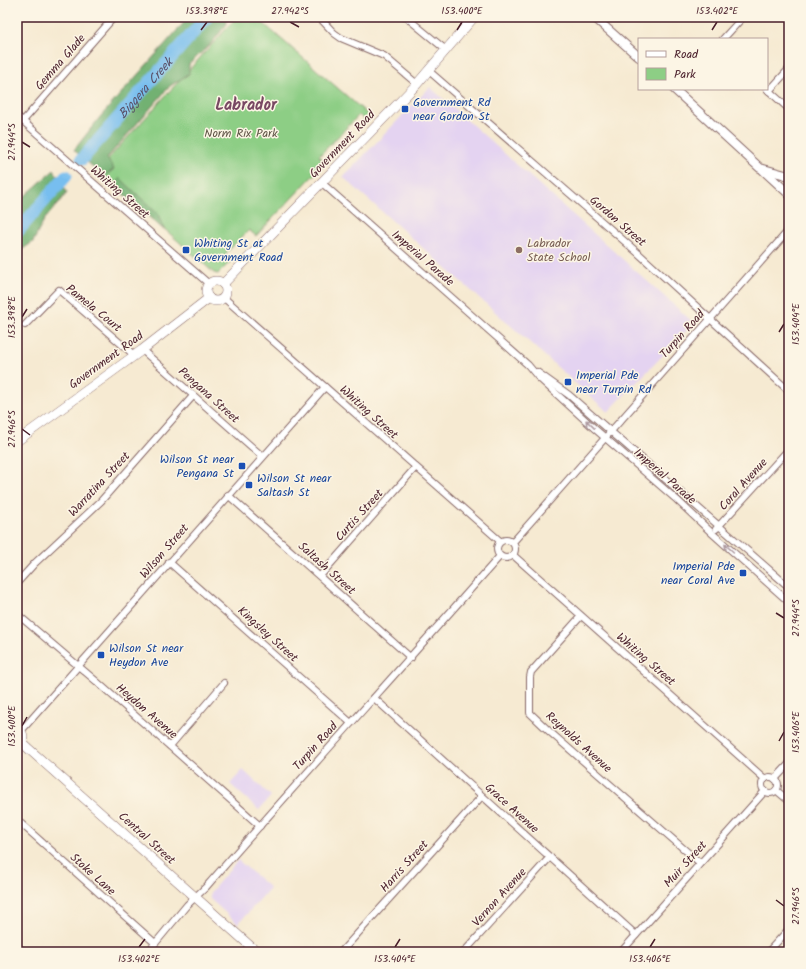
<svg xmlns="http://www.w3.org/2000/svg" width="806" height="969" font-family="Kalam,sans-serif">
<rect width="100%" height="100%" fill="#fcf5e5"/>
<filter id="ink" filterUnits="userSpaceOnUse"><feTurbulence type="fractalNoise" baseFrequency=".025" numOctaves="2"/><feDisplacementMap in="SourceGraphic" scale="8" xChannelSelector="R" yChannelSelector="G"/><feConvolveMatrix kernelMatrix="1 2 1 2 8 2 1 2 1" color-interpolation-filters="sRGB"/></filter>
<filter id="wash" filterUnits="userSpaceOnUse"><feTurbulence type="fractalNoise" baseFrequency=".012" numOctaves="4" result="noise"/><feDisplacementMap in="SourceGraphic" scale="16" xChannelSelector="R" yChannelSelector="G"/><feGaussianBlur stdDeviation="0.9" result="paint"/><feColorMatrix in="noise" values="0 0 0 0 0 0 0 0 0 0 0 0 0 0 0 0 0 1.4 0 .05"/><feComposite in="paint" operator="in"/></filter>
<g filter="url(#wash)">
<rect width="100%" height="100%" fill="#f6ead2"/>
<!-- built -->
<g fill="#e4d3f1">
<polygon points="430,87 694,323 608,412 343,177"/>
<polygon points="243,770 271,796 259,810 230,784"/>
<polygon points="238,860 270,888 238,924 210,899 210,893"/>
</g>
<!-- green -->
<polygon fill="#8dce85" stroke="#6c7658" points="237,17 256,17 371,117 366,122 359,115 319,156 326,162 256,236 249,230 225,254 231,261 218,274 214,273 98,170"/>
<!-- forest -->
<g fill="#72b172" stroke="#5e684e">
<polygon points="189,17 226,17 227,24 209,46 189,64 189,74 170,86 107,158 114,169 104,177 74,150 100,117"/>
<polygon points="54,170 67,193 44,220 33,242 17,253 17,203"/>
<polygon points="120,178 158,214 164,230 114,186"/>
</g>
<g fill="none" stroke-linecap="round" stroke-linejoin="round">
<!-- river -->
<g stroke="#77beef" stroke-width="13">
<path id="s1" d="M82,159L207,17"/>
<polyline points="17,232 66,176"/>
</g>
</g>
</g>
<g filter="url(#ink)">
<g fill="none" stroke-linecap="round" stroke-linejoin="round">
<defs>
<g id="minor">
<polyline points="319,17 334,33 341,38 384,56 417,84"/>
<polyline points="406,17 446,50"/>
<polyline points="723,39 743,17"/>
<polyline points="429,71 638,253 789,391"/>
<polyline points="767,89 789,109"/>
<polyline points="769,91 789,69"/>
<polyline points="17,116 209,284"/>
<polyline points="23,121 114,17"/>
<polyline points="322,183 528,365 538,377 595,429 677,500 713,534 789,602"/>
<polyline points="223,297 500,541"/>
<polyline points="25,325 59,290 134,355"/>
<polyline points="142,350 262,456"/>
<polyline points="537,372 569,395 789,587"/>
<polyline points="228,495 411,658"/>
<polyline points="716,529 789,449"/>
<circle cx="506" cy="549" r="9"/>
<polyline points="513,542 789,230"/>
<polyline points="513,555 765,779"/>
<polyline points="169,562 351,723"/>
<polyline points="320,576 415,468"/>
<polyline points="17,583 35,563 101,501 193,396"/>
<polyline points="17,614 96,681 260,826"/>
<polyline points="581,616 531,672 530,677 530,713 550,732 700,863"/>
<polyline points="374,698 636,935"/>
<polyline points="21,731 325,387"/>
<polyline points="170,746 224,683"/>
<circle cx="770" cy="785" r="8"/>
<polyline points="775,779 789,764"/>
<polyline points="776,790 789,801"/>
<polyline points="17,820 155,943"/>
<polyline points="17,946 24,952"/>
<path d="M148,952L187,905L206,887C303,776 402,667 500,556"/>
<polyline points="341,952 482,796"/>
<polyline points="464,952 550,857"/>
<polyline points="621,952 765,791"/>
<polyline points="768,952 789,929"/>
</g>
<g id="tertiary">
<polyline points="594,17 639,57"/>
<polyline points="674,89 760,168 789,176"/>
<polyline points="763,170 789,194"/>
</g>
<g id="secondary">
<circle cx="216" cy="291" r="10"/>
<polyline points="223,284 417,84 474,17"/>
<polyline points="17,441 142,350 209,298"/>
<path d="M17,729L22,733C24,738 23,743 17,745"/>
<polyline points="21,742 257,952"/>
</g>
</defs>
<!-- minor casing -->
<use href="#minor" stroke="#866665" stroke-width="8"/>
<!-- tertiary casing -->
<use href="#tertiary" stroke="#866665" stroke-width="10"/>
<!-- secondary casing -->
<use href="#secondary" stroke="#866665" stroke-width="10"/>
<!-- minor -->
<use href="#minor" stroke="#fff" stroke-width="6"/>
<!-- tertiary -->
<use href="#tertiary" stroke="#fff" stroke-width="8"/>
<!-- secondary -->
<use href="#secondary" stroke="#fff" stroke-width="9"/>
</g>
<!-- one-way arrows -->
<defs><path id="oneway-shaft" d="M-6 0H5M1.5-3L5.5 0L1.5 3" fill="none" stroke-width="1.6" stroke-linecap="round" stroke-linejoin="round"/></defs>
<g stroke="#ae9aa0">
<use href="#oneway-shaft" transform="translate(590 424) rotate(-136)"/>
<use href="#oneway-shaft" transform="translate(729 548) rotate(-138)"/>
</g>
</g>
<!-- ticks -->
<path fill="none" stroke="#4a1f2b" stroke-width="1.5" d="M290,22L299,27M201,30L207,22M457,30L462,22M712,30L717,22M22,142L30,147M22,317L27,309M779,332L784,324M22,429L30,435M776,613L784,618M22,726L27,717M779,741L784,732M776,900L784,906M139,947L145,939M395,947L400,939M650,947L655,939"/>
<!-- markers -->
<g fill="#1a4fb4" stroke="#fcf5e5" stroke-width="1.5">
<rect x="401" y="105" width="8" height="8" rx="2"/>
<rect x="182" y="246" width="8" height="8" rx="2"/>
<rect x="564" y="378" width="8" height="8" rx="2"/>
<rect x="238" y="462" width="8" height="8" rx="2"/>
<rect x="245" y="481" width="8" height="8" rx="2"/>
<rect x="739" y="569" width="8" height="8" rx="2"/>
<rect x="97" y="651" width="8" height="8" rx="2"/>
</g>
<circle fill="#8d6e63" stroke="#fcf5e5" stroke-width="1.5" cx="519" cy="250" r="4"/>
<g text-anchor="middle" stroke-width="3" stroke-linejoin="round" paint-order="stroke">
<!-- street labels -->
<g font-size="12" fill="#4a1f2b" stroke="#fcf5e5">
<text transform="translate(60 62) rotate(-49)" y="4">Gemma Glade</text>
<text transform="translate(342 144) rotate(-46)" y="4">Government Road</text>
<text transform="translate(120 192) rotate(41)" y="4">Whiting Street</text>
<text transform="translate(618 221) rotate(41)" y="4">Gordon Street</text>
<text transform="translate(423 258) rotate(41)" y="4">Imperial Parade</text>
<text transform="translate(94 308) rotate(39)" y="4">Pamela Court</text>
<text transform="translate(682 334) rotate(-48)" y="4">Turpin Road</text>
<text transform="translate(106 360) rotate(-36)" y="4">Government Road</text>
<text transform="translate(209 395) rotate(42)" y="4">Pengana Street</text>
<text transform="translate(369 412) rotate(42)" y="4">Whiting Street</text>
<text transform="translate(665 476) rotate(41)" y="4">Imperial Parade</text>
<text transform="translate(99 484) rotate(-47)" y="4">Warratina Street</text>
<text transform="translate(743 484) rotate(-48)" y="4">Coral Avenue</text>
<text transform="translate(359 515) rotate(-48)" y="4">Curtis Street</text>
<text transform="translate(164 551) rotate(-49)" y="4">Wilson Street</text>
<text transform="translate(327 568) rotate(42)" y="4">Saltash Street</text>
<text transform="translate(268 634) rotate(42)" y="4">Kingsley Street</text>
<text transform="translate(646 659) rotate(41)" y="4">Whiting Street</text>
<text transform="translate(147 711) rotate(41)" y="4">Heydon Avenue</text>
<text transform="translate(579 742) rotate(42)" y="4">Reynolds Avenue</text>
<text transform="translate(315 746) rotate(-48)" y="4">Turpin Road</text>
<text transform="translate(512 808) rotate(42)" y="4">Grace Avenue</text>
<text transform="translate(147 838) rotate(42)" y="4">Central Street</text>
<text transform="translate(685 864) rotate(-48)" y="4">Muir Street</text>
<text transform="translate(404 866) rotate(-48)" y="4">Harris Street</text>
<text transform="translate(93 874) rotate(42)" y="4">Stoke Lane</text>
<text transform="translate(499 897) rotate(-48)" y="4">Vernon Avenue</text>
</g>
<!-- transit labels -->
<g font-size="12" fill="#164399" stroke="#fcf5e5" text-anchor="start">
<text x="413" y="106">Government Rd<tspan x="413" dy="14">near Gordon St</tspan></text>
<text x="194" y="247">Whiting St at<tspan x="194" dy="14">Government Road</tspan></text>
<text x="576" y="379">Imperial Pde<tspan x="576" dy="14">near Turpin Rd</tspan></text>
<text x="234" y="463" text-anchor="end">Wilson St near<tspan x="234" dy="14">Pengana St</tspan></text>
<text x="257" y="482">Wilson St near<tspan x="257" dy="14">Saltash St</tspan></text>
<text x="735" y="570" text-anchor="end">Imperial Pde<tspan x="735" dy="14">near Coral Ave</tspan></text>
<text x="109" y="652">Wilson St near<tspan x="109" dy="14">Heydon Ave</tspan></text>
</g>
<!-- park labels -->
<g font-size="12" fill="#5e5446" stroke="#fcf5e5">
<text x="241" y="137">Norm Rix Park</text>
</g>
<!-- education labels -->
<g font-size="12" fill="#785e54" stroke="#fcf5e5" text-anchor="start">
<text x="527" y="247">Labrador<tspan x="527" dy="14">State School</tspan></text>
</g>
<!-- water labels -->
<g font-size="13" font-style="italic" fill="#584f66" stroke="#fcf5e5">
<text dy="5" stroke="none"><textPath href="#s1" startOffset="95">Biggera Creek</textPath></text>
</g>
<!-- district labels -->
<g font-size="16" font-weight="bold" fill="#784863" stroke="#fcf5e5">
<text x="246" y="110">Labrador</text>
</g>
</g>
<!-- margin -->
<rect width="806" height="969" fill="none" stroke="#fcf5e5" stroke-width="44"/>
<!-- legend -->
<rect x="638" y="38" width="130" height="52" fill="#fcf5e5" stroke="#b59f9b"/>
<rect x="646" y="51" width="20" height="6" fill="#ffffff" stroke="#b59f9b"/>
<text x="674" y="58" font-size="12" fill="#4a1f2b">Road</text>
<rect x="646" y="68" width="20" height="12" fill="#8dce85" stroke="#b59f9b"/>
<text x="674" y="78" font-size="12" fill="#4a1f2b">Park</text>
<rect x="22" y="22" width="762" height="925" fill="none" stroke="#4a1f2b" stroke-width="1.5"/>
<g font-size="10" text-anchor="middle" fill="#4a1f2b">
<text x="207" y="14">153.398°E</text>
<text x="290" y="14">27.942°S</text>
<text x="462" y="14">153.400°E</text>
<text x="717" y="14">153.402°E</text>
<text transform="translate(11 142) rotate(-90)" y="4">27.944°S</text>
<text transform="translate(11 317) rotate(-90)" y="4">153.398°E</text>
<text transform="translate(795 324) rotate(-90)" y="4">153.404°E</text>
<text transform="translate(11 429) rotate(-90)" y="4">27.946°S</text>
<text transform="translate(795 618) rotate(-90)" y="4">27.944°S</text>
<text transform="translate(11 726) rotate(-90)" y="4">153.400°E</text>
<text transform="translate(795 732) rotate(-90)" y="4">153.406°E</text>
<text transform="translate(795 906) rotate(-90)" y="4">27.946°S</text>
<text x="139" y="962">153.402°E</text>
<text x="395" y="962">153.404°E</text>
<text x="650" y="962">153.406°E</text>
</g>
</svg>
